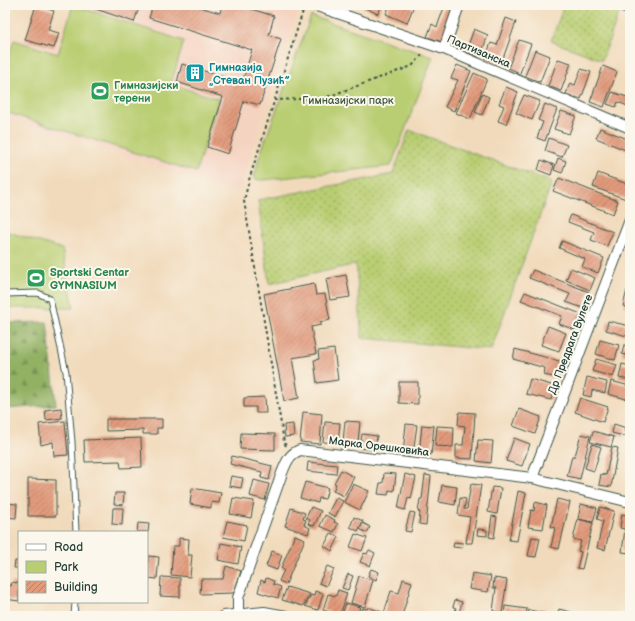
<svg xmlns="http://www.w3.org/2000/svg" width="635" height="621" font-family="'Balsamiq Sans',sans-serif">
<defs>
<pattern id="forest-firs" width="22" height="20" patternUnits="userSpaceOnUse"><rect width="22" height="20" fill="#92b164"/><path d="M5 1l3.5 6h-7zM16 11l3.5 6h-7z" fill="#779153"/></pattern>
<pattern id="garden-dots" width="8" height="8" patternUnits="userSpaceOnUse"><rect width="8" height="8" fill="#b9ce72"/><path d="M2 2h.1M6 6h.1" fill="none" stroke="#96a85e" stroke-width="1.8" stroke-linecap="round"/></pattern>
<pattern id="building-hatch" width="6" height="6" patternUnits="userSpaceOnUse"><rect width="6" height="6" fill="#e29a7b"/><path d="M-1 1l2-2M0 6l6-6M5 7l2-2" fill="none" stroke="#b77f66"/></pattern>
</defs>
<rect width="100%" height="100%" fill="#fbf7ec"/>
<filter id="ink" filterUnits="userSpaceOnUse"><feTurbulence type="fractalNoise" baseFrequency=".025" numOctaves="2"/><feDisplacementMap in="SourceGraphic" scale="8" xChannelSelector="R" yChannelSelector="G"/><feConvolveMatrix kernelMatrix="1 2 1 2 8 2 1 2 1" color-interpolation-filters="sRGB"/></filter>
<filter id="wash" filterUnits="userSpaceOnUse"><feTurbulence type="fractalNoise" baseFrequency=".012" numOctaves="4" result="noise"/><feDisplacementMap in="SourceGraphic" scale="16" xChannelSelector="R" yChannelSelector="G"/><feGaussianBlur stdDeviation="0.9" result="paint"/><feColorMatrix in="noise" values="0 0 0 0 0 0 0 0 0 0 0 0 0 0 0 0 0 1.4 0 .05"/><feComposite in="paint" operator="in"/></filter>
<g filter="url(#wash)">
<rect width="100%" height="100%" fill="#f1dabb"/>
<!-- built -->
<polygon fill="#f5d3c1" points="71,5 79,5 135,23 141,5 282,5 298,10 238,193 5,117 5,61 13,36 56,50"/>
<!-- green -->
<g fill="#b9ce72" stroke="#6c8653">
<polygon points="73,5 184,41 171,84 219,99 196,172 5,112 5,68 14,40 58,54"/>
<polygon points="311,16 433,57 391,166 263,180 254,179 259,157"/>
<polygon points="5,231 62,249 74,308 5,308"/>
</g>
<!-- forest -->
<polygon fill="url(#forest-firs)" stroke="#58774c" points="47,322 56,405 5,409 5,323"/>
<!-- garden -->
<g fill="url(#garden-dots)" stroke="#6c8653">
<polygon points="564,5 622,5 602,60 551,41"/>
<polygon points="409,130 552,182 491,350 362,338 356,264 269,284 258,200 393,174"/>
</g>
<g id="blocks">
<!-- building -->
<g fill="url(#building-hatch)">
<polygon points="36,5 54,11 48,30 59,33 54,48 25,40"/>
<polygon points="84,5 140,5 134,22"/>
<polygon points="153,5 193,5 220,13 222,5 238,5 274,16 269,35 281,39 260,105 244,101 228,154 207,147 223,97 177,82 182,64 242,83 252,50 149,18"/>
<polygon points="364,5 382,5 378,14 363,7"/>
<polygon points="390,5 414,5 407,23 386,14"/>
<polygon points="445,5 455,7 442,42 427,37 432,24 437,27"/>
<polygon points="624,5 630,5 630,16 621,12"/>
<polygon points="506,18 516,22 501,64 485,58 491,43 497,45"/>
<polygon points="474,29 488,35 480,57 466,51"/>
<polygon points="519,40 531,44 520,73 508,68"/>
<polygon points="535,50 550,56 540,82 525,76"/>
<polygon points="558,59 571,63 561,91 548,86"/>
<polygon points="457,65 471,71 454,111 445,107 458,80 451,78"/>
<polygon points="603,66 617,72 604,107 590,102"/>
<polygon points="581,69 591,72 581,99 566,94 570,83 575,85"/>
<polygon points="474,73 487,79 470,119 456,113"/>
<polygon points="506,87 518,92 506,124 498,121 504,106 499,104"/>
<polygon points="612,92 630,98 630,107 618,102 616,107 607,104"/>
<polygon points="482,94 489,97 482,115 475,112"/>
<polygon points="524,95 540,101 532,120 516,113"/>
<polygon points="545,104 557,109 545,141 537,138 543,122 538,120"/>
<polygon points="561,111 576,116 569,134 554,129"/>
<polygon points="600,128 630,140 630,158 626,156 628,151 596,138"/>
<polygon points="549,138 567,145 562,157 545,151"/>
<polygon points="558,158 566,161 562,173 554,170"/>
<polygon points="541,160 554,165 551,175 538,170"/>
<polygon points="598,173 630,185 626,199 593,187"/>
<polygon points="559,178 618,201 613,214 553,191"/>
<polygon points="571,215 613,232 607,246 591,240 594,232 568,222"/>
<polygon points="562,241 604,258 598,273 582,267 585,259 559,248"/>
<polygon points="571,268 595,278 590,290 566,280"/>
<polygon points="533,270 589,292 583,308 566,302 570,294 529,278"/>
<polygon points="346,275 350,297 330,300 326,279"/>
<polygon points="314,284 316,295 325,294 330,320 320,322 321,325 311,327 316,354 292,358 299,398 284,401 264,294"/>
<polygon points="627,290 630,291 630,308 623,306"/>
<polygon points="525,292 581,314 575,330 559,324 562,316 521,300"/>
<polygon points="608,321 630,326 630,337 606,330"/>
<polygon points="548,326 566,333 559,351 541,345"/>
<polygon points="600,340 619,345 615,360 596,354"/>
<polygon points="624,345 630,346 630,356 622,354"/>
<polygon points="334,349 338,380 317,383 314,360 319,359 318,351"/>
<polygon points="515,349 563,362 558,378 544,375 545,368 513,359"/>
<polygon points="596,359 617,365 613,377 592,371"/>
<polygon points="622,364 630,366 630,380 619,378"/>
<polygon points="587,377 607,382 605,393 592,390 591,397 583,395"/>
<polygon points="530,379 555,386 551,400 526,394"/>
<polygon points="611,381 630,386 630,400 608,394"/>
<polygon points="399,382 418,382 418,404 399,403"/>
<polygon points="265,397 266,413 256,413 256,407 244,407 244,398"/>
<polygon points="580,398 608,407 603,422 575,412"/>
<polygon points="61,408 62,418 46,420 45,410"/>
<polygon points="519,409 541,417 535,434 513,426"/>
<polygon points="303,412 322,414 320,444 300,442"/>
<polygon points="459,412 475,413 472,459 456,458 456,445 463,445 465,426 458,425"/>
<polygon points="106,419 162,419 162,428 157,428 157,434 143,434 143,430 106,431"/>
<polygon points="65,421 68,455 54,456 53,442 41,445 39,424"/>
<polygon points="345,421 360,422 358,443 343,442"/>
<polygon points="325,422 340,423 338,443 323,442"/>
<polygon points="293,424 294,436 285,437 284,425"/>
<polygon points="406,424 417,425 413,454 403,453"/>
<polygon points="614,424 626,428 624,436 612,433"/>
<polygon points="422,425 434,426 431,455 419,454"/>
<polygon points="437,426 454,427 453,447 435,446"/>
<polygon points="593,431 614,437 611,447 590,442"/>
<polygon points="241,433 275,434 275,450 240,449"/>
<polygon points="362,434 377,436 375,450 360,448"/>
<polygon points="581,434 590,436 580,479 567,476 572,456 575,456"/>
<polygon points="141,438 142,467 121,468 120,461 85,462 84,440"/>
<polygon points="514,438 530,444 522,466 506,461"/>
<polygon points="478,440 493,441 491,463 476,461"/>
<polygon points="592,444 601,447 594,471 585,468"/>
<polygon points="612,447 618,448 611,487 599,485 601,474 606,475"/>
<polygon points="232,456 272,466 269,480 261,478 262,472 230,464"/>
<polygon points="308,462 337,465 336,474 307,471"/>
<polygon points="341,470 354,477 344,496 333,491 336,484 334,483"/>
<polygon points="384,473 396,474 394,491 389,490 388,495 378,494 380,483 383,483"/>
<polygon points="405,474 416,477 411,499 408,498 405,510 398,508"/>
<polygon points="425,475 431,476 426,525 419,524 420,512 418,512 420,499 422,499"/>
<polygon points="231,476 243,478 241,488 229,486"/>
<polygon points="28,479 56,480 56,516 28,516"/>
<polygon points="254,480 269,484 265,500 250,496"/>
<polygon points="305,482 328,488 325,499 319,498 318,503 300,498"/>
<polygon points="353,484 369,491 360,510 344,502"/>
<polygon points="471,484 481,485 472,543 466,543 470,517 458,515 460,498 466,499 464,509 467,509"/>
<polygon points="442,485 457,487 455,505 439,502"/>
<polygon points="492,487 501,488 497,514 488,512"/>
<polygon points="192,488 221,493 219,503 211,502 211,508 190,504"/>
<polygon points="518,491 526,493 517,541 509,540"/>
<polygon points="115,493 124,493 123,505 114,504"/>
<polygon points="233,498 254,501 251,518 230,514"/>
<polygon points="336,498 343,501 335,517 328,513"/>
<polygon points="557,499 570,502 559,549 551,547 555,528 551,527"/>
<polygon points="535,502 547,505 543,529 528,527 531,510 534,511"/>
<polygon points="5,503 17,504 16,518 5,517"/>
<polygon points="581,504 597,508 593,522 578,519"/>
<polygon points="311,507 321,511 314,526 308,524 310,520 306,518"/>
<polygon points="600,507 614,511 605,550 597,548 603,521 597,519"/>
<polygon points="113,508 123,508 122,525 112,524"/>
<polygon points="291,508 305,513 303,519 306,520 304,525 310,528 308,534 285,526"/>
<polygon points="410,512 415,513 411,532 405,531"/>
<polygon points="622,514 630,516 630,553 622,552 625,529 620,528"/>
<polygon points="325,515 335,520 334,522 338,524 334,532 320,526"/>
<polygon points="492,516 497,517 494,538 489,537"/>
<polygon points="354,517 363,521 358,531 350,527"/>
<polygon points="578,519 593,523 582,569 577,568 581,552 578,551 581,541 573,539"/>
<polygon points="227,521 247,525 244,541 223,537"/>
<polygon points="138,523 149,524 148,532 137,532"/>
<polygon points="363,523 370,527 367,533 360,529"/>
<polygon points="478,529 487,530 487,536 477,535"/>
<polygon points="331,533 339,537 332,551 324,546"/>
<polygon points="355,534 367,538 362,551 350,547"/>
<polygon points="295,535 305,539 286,584 279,581 284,570 281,568"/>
<polygon points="532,537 540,538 536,557 528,556"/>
<polygon points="179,538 189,539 188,555 192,555 190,577 171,575 173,546 179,546"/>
<polygon points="454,542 463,543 462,548 453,547"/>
<polygon points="221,543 241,547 238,564 218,560"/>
<polygon points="369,550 375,553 370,566 360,562 364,553 367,554"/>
<polygon points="272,551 282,555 277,570 266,566"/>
<polygon points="148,556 159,557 157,579 147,578"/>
<polygon points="15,561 19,561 19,568 14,568"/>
<polygon points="226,566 241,571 234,593 200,594 201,579 223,579"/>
<polygon points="327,566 334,569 326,586 319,583"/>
<polygon points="371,569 379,572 376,580 368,576"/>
<polygon points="472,573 491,576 488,592 469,589"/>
<polygon points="348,574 353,576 348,590 342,588"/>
<polygon points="359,576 373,580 365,607 351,603"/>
<polygon points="161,577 180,578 180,597 160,596"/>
<polygon points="266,578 274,581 273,584 281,587 278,598 258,592 261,580 265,582"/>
<polygon points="494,578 507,580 502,613 493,611 496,588 493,588"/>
<polygon points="403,579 412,582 402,616 360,616 362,608 367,609 368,607 384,613 391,591 399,593"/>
<polygon points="12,582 19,583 19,601 5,599 6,585 11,586"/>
<polygon points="287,587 310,594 303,606 282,600"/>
<polygon points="338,590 347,593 340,616 323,610 328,594 336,596"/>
<polygon points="315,591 323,594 318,610 305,606 311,595 314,596"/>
<polygon points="455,600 462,602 458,616 454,616 456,608 453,607"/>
<polygon points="346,603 360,607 357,616 342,616"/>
<polygon points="505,606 527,609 526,616 504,616"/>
<polygon points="559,609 571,612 570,616 557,616"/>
<polygon points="529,610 554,615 554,616 528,616"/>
</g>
</g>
</g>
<g filter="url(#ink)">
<use href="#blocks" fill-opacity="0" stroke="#3e5548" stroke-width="1"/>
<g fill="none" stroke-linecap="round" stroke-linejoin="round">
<defs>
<g id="lane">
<polyline points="5,294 38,293 50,299 66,372 72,442 76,532"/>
<polyline points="74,616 75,602"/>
</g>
<g id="street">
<polyline points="314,5 444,49 630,128"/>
<polyline points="444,49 459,5"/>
<polyline points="532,478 630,220"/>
<path d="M238,614V598L282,473C286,463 289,454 300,450L532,478L630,502"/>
<polyline points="224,616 264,612 286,616"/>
</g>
</defs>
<!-- lane casing -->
<use href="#lane" stroke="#3e5548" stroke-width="7"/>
<!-- street casing -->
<use href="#street" stroke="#3e5548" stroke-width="12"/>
<!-- path -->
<g stroke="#3e5548" stroke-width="2" stroke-dasharray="3 3" stroke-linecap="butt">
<polyline points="274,100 324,98 412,66 424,53"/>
<polyline points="286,446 284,442 244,201 249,180 304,8"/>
</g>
<!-- lane -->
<use href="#lane" stroke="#fff" stroke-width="5"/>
<!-- street -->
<use href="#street" stroke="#fff" stroke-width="10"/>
</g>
</g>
<!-- icons -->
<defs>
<symbol id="building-square" viewBox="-11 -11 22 22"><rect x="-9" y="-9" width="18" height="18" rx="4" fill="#0f9aa8" stroke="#fbf7ec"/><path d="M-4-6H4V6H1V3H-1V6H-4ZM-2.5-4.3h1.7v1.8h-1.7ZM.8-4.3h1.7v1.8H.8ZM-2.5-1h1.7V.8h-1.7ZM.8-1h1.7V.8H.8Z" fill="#fff"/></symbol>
<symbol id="stadium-square" viewBox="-11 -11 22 22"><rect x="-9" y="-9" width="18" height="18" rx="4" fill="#2e9e5b" stroke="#fbf7ec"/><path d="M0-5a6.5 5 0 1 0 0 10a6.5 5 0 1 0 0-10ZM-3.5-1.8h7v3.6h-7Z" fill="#fff"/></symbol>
</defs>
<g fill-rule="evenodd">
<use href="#building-square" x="184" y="62" width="22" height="22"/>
<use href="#stadium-square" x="89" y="80" width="22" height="22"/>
<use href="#stadium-square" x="25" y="267" width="22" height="22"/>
</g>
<g text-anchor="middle" stroke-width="4" stroke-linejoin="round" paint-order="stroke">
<!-- street labels -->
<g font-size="11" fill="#1f3d34" stroke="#fbf7ec">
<text transform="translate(479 51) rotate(23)" y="4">Партизанска</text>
<text transform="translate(570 344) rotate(-69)" y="4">Др Предрага Вулете</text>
<text transform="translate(379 446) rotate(7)" y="4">Марка Орешковића</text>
</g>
<!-- culture labels -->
<g font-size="11" font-weight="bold" fill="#0d838f" stroke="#fbf7ec" text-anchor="start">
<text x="209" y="71">Гимназија<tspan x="209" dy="13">„Стеван Пузић”</tspan></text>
</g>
<!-- leisure labels -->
<g font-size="11" font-weight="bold" fill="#27864d" stroke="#fbf7ec" text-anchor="start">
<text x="114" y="89">Гимназијски<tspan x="114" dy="13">терени</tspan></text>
<text x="50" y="276">Sportski Centar<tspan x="50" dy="13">GYMNASIUM</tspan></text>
</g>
<!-- park labels -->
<g font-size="11" fill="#3e5a40" stroke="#fbf7ec">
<text x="348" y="104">Гимназијски парк</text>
</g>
</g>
<!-- margin -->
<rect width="635" height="621" fill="none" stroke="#fbf7ec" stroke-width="20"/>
<!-- legend -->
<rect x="18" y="531" width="130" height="72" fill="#fbf7ec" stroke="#a3ada2"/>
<rect x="26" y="544" width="20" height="6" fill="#ffffff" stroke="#a3ada2"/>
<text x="54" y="551" font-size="12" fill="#1f3d34">Road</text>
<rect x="26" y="561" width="20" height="12" fill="#b9ce72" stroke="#a3ada2"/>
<text x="54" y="571" font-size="12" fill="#1f3d34">Park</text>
<rect x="26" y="581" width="20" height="12" fill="url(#building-hatch)" stroke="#a3ada2"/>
<text x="54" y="591" font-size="12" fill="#1f3d34">Building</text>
</svg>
